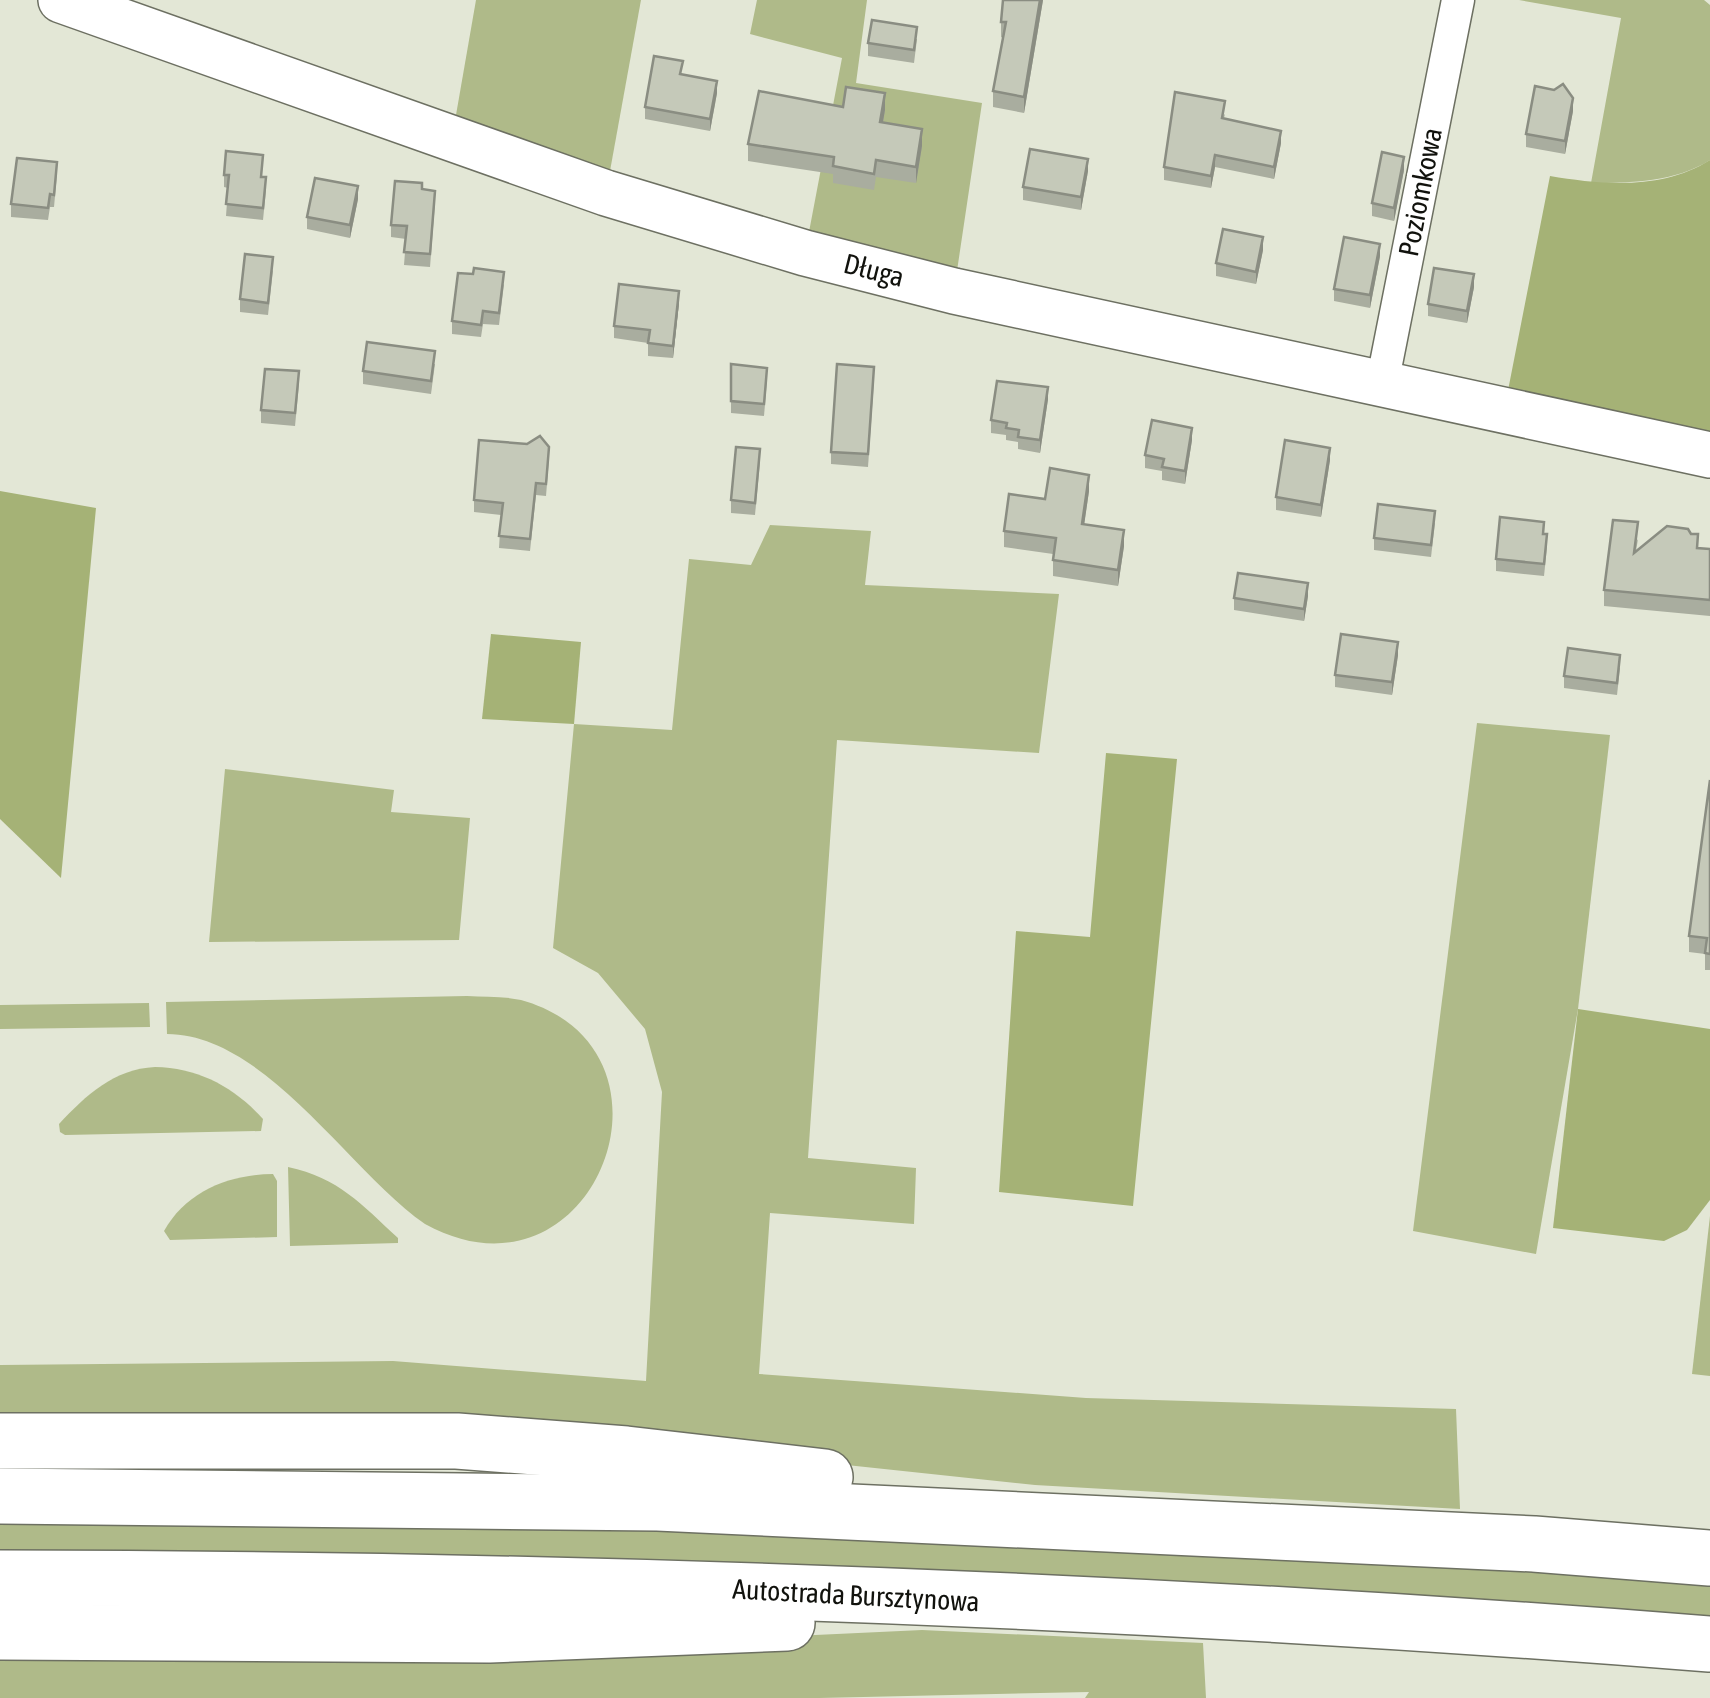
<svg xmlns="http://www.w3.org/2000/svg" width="1710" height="1698" font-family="'Asap Condensed',sans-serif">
<rect width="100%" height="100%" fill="#e3e7d6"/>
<!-- green -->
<g fill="#afba89">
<polygon points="476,0 641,0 606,193 452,138"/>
<polygon points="757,0 867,0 856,83 982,103 954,291 805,253 842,58 750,34"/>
<path d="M1519,0H1704L1710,5V160C1675,182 1632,183 1591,183L1621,18Z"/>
<polygon points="770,525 871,531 865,585 1059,594 1039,753 837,740 808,1158 916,1168 914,1224 770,1213 759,1374 1086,1398 1456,1409 1460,1509 1035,1485 744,1454 0,1426 0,1365 393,1361 646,1381 662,1092 645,1029 598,973 553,948 574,724 672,730 689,559 751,565"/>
<polygon points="1477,723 1610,735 1578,1009 1536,1254 1413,1231"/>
<polygon points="225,769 394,790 391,812 470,818 459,940 209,942"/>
<path d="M467,996C485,997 503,996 521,1000C697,1049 594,1317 425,1224C348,1170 265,1034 167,1034L166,1002Z"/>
<polygon points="149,1003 150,1027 0,1029 0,1005"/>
<path d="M155,1067C199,1068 234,1087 263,1119L261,1131L65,1135L60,1132L59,1124C86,1095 114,1069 155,1067Z"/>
<path d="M288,1167C339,1178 361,1204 398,1238V1243L290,1246Z"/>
<path d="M273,1174L277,1181V1237L170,1240L164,1231C186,1191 230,1174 273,1174Z"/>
<polygon points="1710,1216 1710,1376 1692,1374"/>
<polygon points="0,1513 682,1522 1710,1578 1710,1625 0,1560"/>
<polygon points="922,1630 1203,1643 1206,1698 1085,1698 1089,1692 819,1698 0,1698 0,1646 560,1647"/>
</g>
<!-- forest -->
<g fill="#a5b276">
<path d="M1710,160V457L1503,416L1550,176C1603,185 1663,190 1710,160Z"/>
<polygon points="0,491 96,508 61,878 0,819"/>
<polygon points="491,634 581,642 574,724 482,719"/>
<polygon points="1106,753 1177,759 1133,1206 999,1192 1016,931 1090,937"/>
<polygon points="1578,1009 1710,1029 1710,1200 1687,1230 1664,1241 1553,1228"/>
</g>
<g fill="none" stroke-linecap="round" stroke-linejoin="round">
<defs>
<polyline id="street" points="1382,384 1458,0"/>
<polyline id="secondary" points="61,0 606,193 805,253 954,291 1710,455"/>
<g id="highway">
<polyline points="0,1441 457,1441 626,1454 825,1477"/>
<polyline points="0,1496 658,1503 1534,1544 1710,1558"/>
<path d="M0,1578C570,1579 1141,1599 1710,1644"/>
<polyline points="0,1632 489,1635 787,1623"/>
</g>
</defs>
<!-- street casing -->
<use href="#street" stroke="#6d7062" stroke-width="35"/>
<!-- secondary casing -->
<use href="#secondary" stroke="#6d7062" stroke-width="48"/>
<!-- highway casing -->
<use href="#highway" stroke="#6d7062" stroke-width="58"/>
<!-- street -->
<use href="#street" stroke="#fff" stroke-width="32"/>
<!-- secondary -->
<use href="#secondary" stroke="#fff" stroke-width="45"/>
<!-- highway -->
<use href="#highway" stroke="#fff" stroke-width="55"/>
</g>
<!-- wall -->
<g fill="#a9ad9f">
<polygon points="1003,0 1043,0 1024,113 993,107 993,91 1003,38 1001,37 1001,22"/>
<polygon points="917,39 914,63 868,56 868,43"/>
<polygon points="683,75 717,93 710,131 645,119 645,107"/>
<polygon points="843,107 885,110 883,123 922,146 916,183 876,177 874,190 833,183 833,174 748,161 748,144"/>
<polygon points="1573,111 1565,154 1526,147 1526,134"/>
<polygon points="1225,114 1224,118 1281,143 1274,179 1215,167 1211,188 1164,180 1164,167"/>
<polygon points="1404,170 1394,221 1372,216 1372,203"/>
<polygon points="1088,171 1081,210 1023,200 1023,187"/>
<polygon points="57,174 54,207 50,207 48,220 11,217 11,204"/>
<polygon points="224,175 262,177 266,190 263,220 226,216 228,188 224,187"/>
<polygon points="422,189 435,203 430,267 404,265 406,239 391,237 391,225"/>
<polygon points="358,199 350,238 307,229 307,217"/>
<polygon points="1263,250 1256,284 1216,276 1216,263"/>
<polygon points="1380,256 1370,308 1334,301 1334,289"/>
<polygon points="273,270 268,315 240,312 240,299"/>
<polygon points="504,284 499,325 483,324 481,337 452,334 452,321"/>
<polygon points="1474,287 1467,323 1428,316 1428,304"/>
<polygon points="679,303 673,358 648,356 648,343 614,338 614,326"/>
<polygon points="435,364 431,394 363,384 363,371"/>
<polygon points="731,364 767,380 764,416 731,413"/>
<polygon points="874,380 868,467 831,464 831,452"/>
<polygon points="299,384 295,426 261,423 261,410"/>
<polygon points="1048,399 1040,453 1018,449 1018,442 1006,440 1006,435 991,433 991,420"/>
<polygon points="1192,440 1185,484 1162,480 1162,471 1145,468 1145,455"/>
<polygon points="549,459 546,496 536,495 530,551 499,548 501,515 474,512 474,500"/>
<polygon points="1330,460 1321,517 1276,510 1276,497"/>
<polygon points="760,462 755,515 731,513 731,500"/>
<polygon points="1089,491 1084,524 1124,546 1118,586 1053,576 1053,554 1004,547 1004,531 1045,499"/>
<polygon points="1435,523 1431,557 1374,550 1374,538"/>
<polygon points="1544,534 1547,547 1544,576 1496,571 1496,559"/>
<polygon points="1638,539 1636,551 1698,548 1710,549 1710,616 1604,606 1604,590"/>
<polygon points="1308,596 1304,621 1234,610 1234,598"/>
<polygon points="1398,655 1392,695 1335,687 1335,675"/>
<polygon points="1620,668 1617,695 1564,688 1564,676"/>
<polygon points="1710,780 1710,970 1705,970 1705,954 1689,952 1689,936"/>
</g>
<!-- shaded-wall -->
<g fill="#8a8d82">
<polygon points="1040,0 1043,0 1024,113 1024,97"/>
<polygon points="717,81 717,93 710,131 710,119"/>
<polygon points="885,93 885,110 880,139 880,122"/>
<polygon points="1573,98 1573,111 1565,154 1565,141"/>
<polygon points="922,129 922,146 916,183 916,167"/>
<polygon points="1281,131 1281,143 1274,179 1274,167"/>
<polygon points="1215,155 1215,167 1211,188 1211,176"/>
<polygon points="1404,157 1404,170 1394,221 1394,208"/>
<polygon points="1088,159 1088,171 1081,210 1081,197"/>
<polygon points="358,186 358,199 350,238 350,225"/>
<polygon points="1263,237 1263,250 1256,284 1256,272"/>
<polygon points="1380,244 1380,256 1370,308 1370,295"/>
<polygon points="1474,274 1474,287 1467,323 1467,311"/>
<polygon points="679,291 679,303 673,358 673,346"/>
<polygon points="1048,387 1048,399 1040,453 1040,440"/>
<polygon points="1192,428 1192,440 1185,484 1185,471"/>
<polygon points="1330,448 1330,460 1321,517 1321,505"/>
<polygon points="1089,475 1089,491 1082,540 1082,524"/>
<polygon points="1124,530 1124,546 1118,586 1118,570"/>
<polygon points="1308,583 1308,596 1304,621 1304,609"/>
<polygon points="1398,642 1398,655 1392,695 1392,682"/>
</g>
<!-- building -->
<g fill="#c5c9b9" stroke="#8a8d82" stroke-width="2.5">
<polygon points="1003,0 1040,0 1024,97 993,91 1006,22 1001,22"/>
<polygon points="872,20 917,27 914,50 868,43"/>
<polygon points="654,56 683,61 680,74 717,81 710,119 645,107"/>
<polygon points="1563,84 1573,98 1565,141 1526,134 1535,86 1554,90"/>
<polygon points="846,87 885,93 880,122 922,129 916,167 876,160 874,174 833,166 834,157 748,144 759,91 843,107"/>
<polygon points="1175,92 1225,101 1222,118 1281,131 1274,167 1215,155 1211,176 1164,167"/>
<polygon points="1030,149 1088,159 1081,197 1023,187"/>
<polygon points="226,151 263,155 261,177 266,177 263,208 226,204 229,175 224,175"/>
<polygon points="1382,152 1404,157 1394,208 1372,203"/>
<polygon points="17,158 57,162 54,195 50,194 48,208 11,204"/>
<polygon points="315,178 358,186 350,225 307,217"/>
<polygon points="395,181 422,183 422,189 435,191 430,254 404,252 407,226 391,225"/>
<polygon points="1223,229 1263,237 1256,272 1216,263"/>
<polygon points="1344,237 1380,244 1370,295 1334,289"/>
<polygon points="245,254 273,257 268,303 240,299"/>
<polygon points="474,268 504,272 499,313 483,311 481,325 452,321 458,273 473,274"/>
<polygon points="1434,268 1474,274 1467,311 1428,304"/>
<polygon points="619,284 679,291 673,346 648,343 650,330 614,326"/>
<polygon points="367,342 435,351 431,381 363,371"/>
<polygon points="731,364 767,368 764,404 731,401"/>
<polygon points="837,364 874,367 868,454 831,452"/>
<polygon points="265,369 299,371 295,413 261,410"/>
<polygon points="997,381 1048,387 1040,440 1018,437 1019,430 1006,428 1007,423 991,420"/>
<polygon points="1152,420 1192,428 1185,471 1162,467 1164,459 1145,455"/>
<polygon points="540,436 549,447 546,484 536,483 530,539 499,536 503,503 474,500 479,440 527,444"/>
<polygon points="1285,440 1330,448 1321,505 1276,497"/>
<polygon points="736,447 760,449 755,503 731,500"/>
<polygon points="1050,468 1089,475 1082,524 1124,530 1118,570 1053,560 1056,538 1004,531 1009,494 1045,499"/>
<polygon points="1378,504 1435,511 1431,545 1374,538"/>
<polygon points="1500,517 1544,522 1543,534 1547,534 1544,564 1496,559"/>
<polygon points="1613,520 1638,522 1634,553 1667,526 1688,529 1691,534 1698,534 1697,548 1710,549 1710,600 1604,590"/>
<polygon points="1238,573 1308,583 1304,609 1234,598"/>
<polygon points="1341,634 1398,642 1392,682 1335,675"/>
<polygon points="1568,648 1620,655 1617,683 1564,676"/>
<polygon points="1710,780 1710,954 1705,953 1707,938 1689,936"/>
</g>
<g text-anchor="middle" stroke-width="10" stroke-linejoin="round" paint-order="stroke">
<!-- street labels -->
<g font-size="28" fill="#11120d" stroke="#fff">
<text transform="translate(1420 192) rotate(-79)" y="10">Poziomkowa</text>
<text transform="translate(874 270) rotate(14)" y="10">Długa</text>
<text transform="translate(856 1595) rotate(3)" y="10">Autostrada Bursztynowa</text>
</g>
</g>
</svg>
